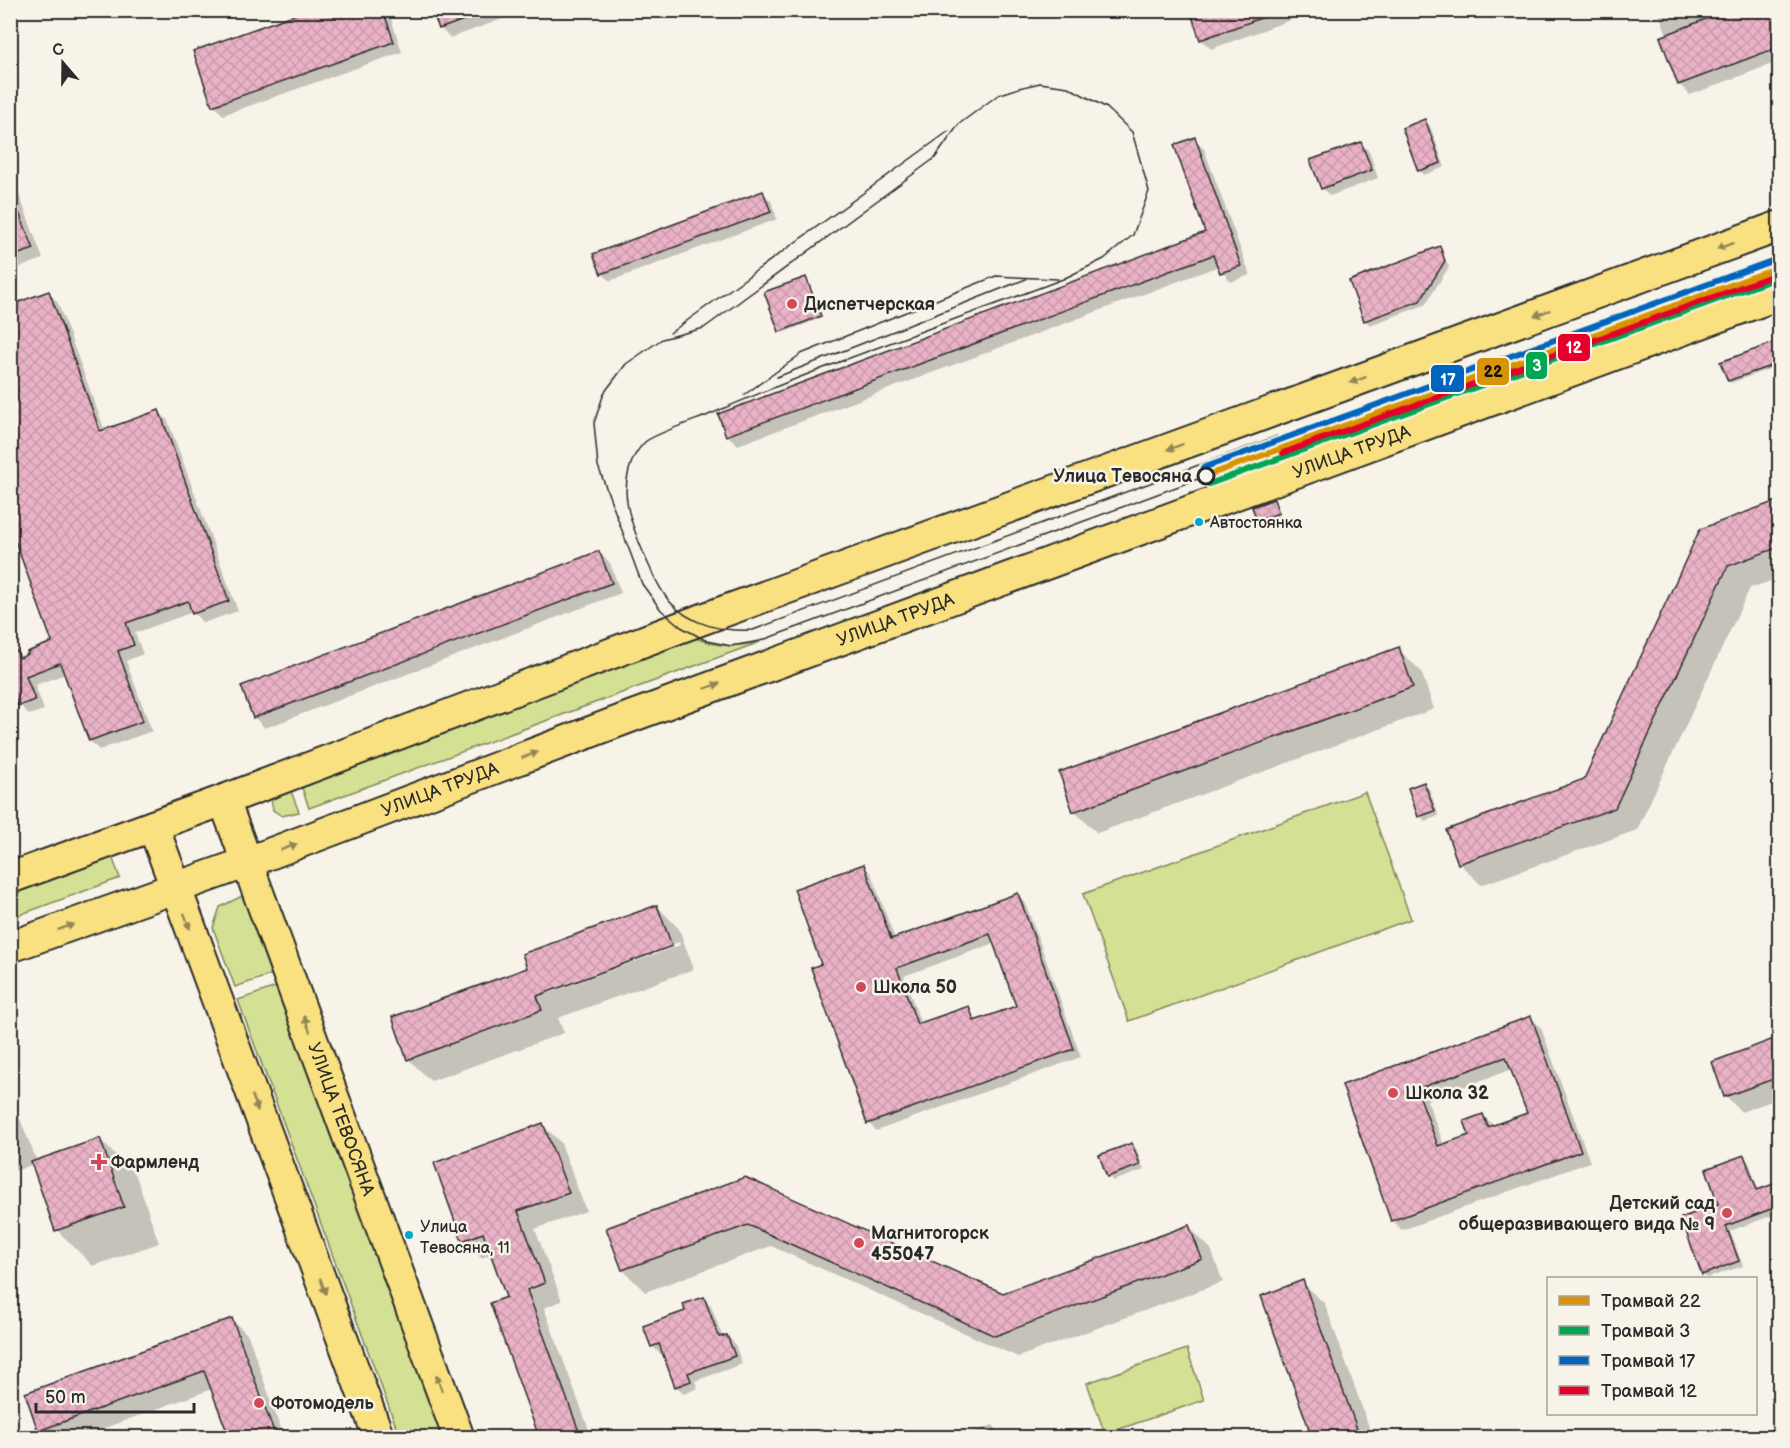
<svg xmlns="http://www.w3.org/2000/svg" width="1790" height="1448" font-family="'Balsamiq Sans',sans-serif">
<defs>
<pattern id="building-cross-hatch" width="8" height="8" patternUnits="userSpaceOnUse" patternTransform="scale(1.5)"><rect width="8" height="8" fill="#eab2c7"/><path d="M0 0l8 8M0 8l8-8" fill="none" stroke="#c999ab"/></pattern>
</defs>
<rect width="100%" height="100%" fill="#f7f3e8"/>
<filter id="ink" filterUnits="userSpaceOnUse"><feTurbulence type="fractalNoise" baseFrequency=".0167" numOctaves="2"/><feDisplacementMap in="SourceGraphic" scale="12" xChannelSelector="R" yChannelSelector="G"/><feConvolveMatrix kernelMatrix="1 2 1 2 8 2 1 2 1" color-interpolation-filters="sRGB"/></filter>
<g filter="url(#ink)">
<!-- grass -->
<g fill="#d4e093" stroke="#80865f" stroke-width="1.5">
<path d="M692,636C716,648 735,647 760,642L309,808L300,782Z"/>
<polygon points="289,786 299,812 282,816 273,810 271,799"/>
<polygon points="1365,792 1411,919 1129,1021 1083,894"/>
<polygon points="110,851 120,878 11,918 11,888"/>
<polygon points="240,897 246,897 285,970 235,987 213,928 220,907"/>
<polygon points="276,987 444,1437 400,1437 238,1000"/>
<polygon points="1187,1349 1204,1400 1105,1434 1087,1383"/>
</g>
<!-- shadow -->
<g fill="#0003" fill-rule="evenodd">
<polygon points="312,10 388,10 402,52 223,115 214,105"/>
<polygon points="434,10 527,10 450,38 440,28"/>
<polygon points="1197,10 1318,10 1211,49 1201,39"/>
<polygon points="1658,10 1780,10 1780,61 1690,95 1679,84 1667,35"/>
<polygon points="1425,121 1430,126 1445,167 1424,175 1419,170"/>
<polygon points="1195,139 1204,149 1250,275 1231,282 1219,266 738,445 728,436 720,415 1207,233"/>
<polygon points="1361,143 1369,151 1378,178 1330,196 1322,188"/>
<polygon points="10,170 43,259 10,271"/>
<polygon points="763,193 771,201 777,219 610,281 602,273"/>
<polygon points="1439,248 1449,267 1425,305 1370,325 1365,320"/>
<polygon points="807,281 822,318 782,333 780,331"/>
<polygon points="49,293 58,303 105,431 159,411 168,421 238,611 203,623 193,612 135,633 143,654 126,661 152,731 99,750 90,741 66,674 35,685 44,710 29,715 20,705 10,662 54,643"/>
<polygon points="1780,342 1780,365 1731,383 1729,381 1722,363"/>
<polygon points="1273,500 1280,515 1261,522 1259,520"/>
<polygon points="1780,502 1780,578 1750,588 1637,830 1481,885 1459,863 1586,781 1701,531"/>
<polygon points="599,552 610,563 621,593 265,728 254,717"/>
<polygon points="1398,649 1421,671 1434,709 1097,833 1074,811"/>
<polygon points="1424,784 1429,789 1439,816 1425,821 1420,816"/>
<path d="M863,866L871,873L895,939L1017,895L1025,902L1081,1057L876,1131L869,1123L823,965ZM995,943L1018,1007L978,1021L968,1008L921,1024L904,976Z"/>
<path d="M657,906L679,929L694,969L558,1018L564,1033L431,1081L408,1059L529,969ZM679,942L680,945L549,993V990Z"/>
<path d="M1531,1017L1541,1028L1590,1162L1402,1230L1392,1220L1344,1086ZM1512,1069L1529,1114L1494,1126L1483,1115L1471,1135L1444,1145L1427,1100Z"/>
<polygon points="1780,1039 1780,1098 1741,1112 1726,1096 1714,1063"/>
<polygon points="10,1094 37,1161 100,1139 136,1176 159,1243 93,1266 57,1230 34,1164 10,1173"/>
<polygon points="543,1125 561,1143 586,1211 535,1229 562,1301 544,1308 592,1438 540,1438 492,1304 508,1298 492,1254 481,1258 463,1240"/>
<polygon points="1132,1145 1137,1150 1144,1170 1113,1181 1108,1176"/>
<polygon points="1744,1157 1749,1162 1759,1191 1780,1184 1780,1223 1776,1214 1730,1231 1743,1266 1707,1278 1703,1274 1720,1205"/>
<polygon points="745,1179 1003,1294 1189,1227 1211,1249 1223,1282 1018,1357 771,1246 645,1292 623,1270 608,1228"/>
<polygon points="1302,1282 1325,1304 1373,1438 1314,1438 1263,1296"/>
<polygon points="704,1298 711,1306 723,1338 727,1336 735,1344 742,1364 695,1381 698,1388 684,1394 676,1386 664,1352 660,1354 652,1346"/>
<polygon points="232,1320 248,1335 284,1438 230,1438 212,1389 77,1438 47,1438 39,1430"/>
<polygon points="993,1425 1004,1438 958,1438"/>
</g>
<!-- building -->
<g fill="url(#building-cross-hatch)" stroke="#2b2b2b" stroke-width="1.5" fill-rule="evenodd">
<polygon points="307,10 383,10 394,42 212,106 193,51"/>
<polygon points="432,10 482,10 483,13 439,29"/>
<polygon points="1190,10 1275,10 1275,13 1200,40"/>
<polygon points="1729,10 1779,10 1779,47 1678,85 1660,37"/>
<polygon points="1425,119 1441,163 1418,171 1402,128"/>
<polygon points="1195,137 1241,266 1220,273 1213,255 726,436 718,414 1205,232 1174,145"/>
<polygon points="1361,142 1372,170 1321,189 1310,160"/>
<polygon points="10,191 34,249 10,257"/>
<polygon points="763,191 771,212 601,274 593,254"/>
<polygon points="1440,246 1445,261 1420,301 1364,321 1349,281"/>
<polygon points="806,277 821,316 779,332 764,292"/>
<polygon points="49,291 100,431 159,410 229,601 192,614 188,601 126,623 134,645 118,651 143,721 89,741 60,663 26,676 35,700 18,706 10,684 10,639 20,658 28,654 27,652 52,642 10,527 10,305"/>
<polygon points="1779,341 1779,363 1728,381 1720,362"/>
<polygon points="1274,499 1279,513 1257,521 1252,507"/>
<polygon points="1779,500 1779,547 1728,566 1615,808 1458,864 1446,830 1584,779 1700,529"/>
<polygon points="599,551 612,583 253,718 241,686"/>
<polygon points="1399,647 1413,687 1073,812 1059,772"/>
<polygon points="1424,782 1435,811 1418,817 1408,788"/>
<path d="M864,864L891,939L1018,893L1074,1049L867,1124L811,968L821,964L794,889ZM990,934L1016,1006L974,1021L969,1006L917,1024L897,968Z"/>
<polygon points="657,905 672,946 537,996 542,1010 407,1060 392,1017 527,968 522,954"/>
<path d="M1531,1016L1581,1151L1391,1221L1342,1085ZM1506,1057L1527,1113L1488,1127L1483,1114L1464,1121L1469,1135L1438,1146L1417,1089Z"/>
<polygon points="1779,1037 1779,1077 1724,1097 1712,1062"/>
<polygon points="543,1123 569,1193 518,1211 545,1283 527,1290 581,1437 539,1437 490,1303 506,1297 483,1233 462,1241 434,1163"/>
<polygon points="100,1138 124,1207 55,1231 31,1162"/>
<polygon points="1132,1143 1140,1165 1107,1177 1099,1155"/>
<polygon points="1744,1155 1757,1190 1779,1182 1779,1206 1726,1226 1739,1261 1702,1275 1681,1218 1718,1204 1706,1169"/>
<polygon points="745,1177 1003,1293 1189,1225 1202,1259 995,1336 748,1225 622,1270 606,1228"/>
<polygon points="1303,1280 1360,1437 1312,1437 1261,1296"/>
<polygon points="704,1297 719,1337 727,1335 735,1356 688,1373 691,1381 675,1387 659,1344 651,1347 643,1326 685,1311 683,1304"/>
<polygon points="232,1318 276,1437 229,1437 204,1371 38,1431 25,1393"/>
</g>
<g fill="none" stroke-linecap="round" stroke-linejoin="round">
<defs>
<g id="major">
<path id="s1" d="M224,800L459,1438"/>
<polyline points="153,826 379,1438"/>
<polyline points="10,878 224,800 681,627 1780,226"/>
<path id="s2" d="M10,947L248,862L630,717L1780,294"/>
</g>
</defs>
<!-- major casing -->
<use href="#major" stroke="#2b2b2b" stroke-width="34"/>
<!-- major -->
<use href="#major" stroke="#f9e181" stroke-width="30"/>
<!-- tram -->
<g stroke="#2b2b2b" stroke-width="1.5">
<polyline points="670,333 949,131"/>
<polyline points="777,377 1026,279"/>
<polyline points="744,395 801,354 996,276 1058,279"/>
<path d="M1206,476L760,641L731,646L707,641L681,627L661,610L642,584L598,466L594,423L604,393L626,364L662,339L704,328L935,158L959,124L998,95L1019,88L1040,83L1068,87L1107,108L1132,132L1149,191L1133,235L1104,259L1063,279C944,324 823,365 706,416C693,421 651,435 644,443C629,458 624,483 627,502C630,525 655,585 670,602C691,625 723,632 753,630L1277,436"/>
</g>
<defs>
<polyline id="tram-1" points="1206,476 1780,267"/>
<polyline id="tram-2" points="1209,484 1780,277"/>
<polyline id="tram-3" points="1203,468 1777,259"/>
<polyline id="tram-4" points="1283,453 1780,273"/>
</defs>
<!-- tram-1 casing -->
<use href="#tram-1" stroke="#f7f3e8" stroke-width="10"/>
<!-- tram-2 casing -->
<use href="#tram-2" stroke="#f7f3e8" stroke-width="10"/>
<!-- tram-3 casing -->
<use href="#tram-3" stroke="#f7f3e8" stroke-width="10"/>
<!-- tram-4 casing -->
<use href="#tram-4" stroke="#f7f3e8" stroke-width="10"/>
<!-- tram-1 -->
<use href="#tram-1" stroke="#d89406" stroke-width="6"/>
<!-- tram-2 -->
<use href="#tram-2" stroke="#00a651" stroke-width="6"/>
<!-- tram-3 -->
<use href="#tram-3" stroke="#0065bd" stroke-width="6"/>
<!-- tram-4 -->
<use href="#tram-4" stroke="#e4002b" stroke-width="6"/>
</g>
<!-- one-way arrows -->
<defs><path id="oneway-solid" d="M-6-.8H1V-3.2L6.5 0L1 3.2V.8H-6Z" transform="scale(1.5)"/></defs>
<g fill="#928656">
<use href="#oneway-solid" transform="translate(1725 246) rotate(160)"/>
<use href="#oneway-solid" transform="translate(1542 313) rotate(160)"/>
<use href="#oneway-solid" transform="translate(1358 380) rotate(160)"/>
<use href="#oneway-solid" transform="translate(1175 447) rotate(160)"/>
<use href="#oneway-solid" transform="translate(712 686) rotate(-20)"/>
<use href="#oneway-solid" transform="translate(530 755) rotate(-21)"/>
<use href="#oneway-solid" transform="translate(289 847) rotate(-21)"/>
<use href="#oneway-solid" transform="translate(187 921) rotate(70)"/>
<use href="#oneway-solid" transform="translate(66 927) rotate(-20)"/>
<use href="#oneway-solid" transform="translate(307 1024) rotate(-110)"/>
<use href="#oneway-solid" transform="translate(255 1103) rotate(70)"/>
<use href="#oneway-solid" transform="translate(323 1286) rotate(70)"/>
<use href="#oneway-solid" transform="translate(439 1383) rotate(-110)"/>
</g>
</g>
<!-- markers -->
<g fill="#d1495b" stroke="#f7f3e8" stroke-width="2">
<circle cx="792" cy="304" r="6"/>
<circle cx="861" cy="987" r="6"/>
<circle cx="1393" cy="1093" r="6"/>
<path d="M96 1153h6v6h6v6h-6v6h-6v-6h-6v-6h6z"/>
<circle cx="1727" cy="1213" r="6"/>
<circle cx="859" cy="1243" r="6"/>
<circle cx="259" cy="1403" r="6"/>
</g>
<circle fill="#f7f3e8" stroke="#2b2b2b" stroke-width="3" cx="1206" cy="476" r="8"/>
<g fill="#00a9ce" stroke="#f7f3e8" stroke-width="2">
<circle cx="1199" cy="522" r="5"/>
<circle cx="409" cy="1235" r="5"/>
</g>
<g text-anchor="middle" stroke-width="5" stroke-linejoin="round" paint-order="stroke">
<!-- bus labels -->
<g font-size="16" fill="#2b2b2b" stroke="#f7f3e8" text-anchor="start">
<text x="1210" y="528">Автостоянка</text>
<text x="420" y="1232">Улица<tspan x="420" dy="21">Тевосяна, 11</tspan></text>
</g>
<!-- poi labels -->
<g font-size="18" font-weight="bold" fill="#2b2b2b" stroke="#f7f3e8" text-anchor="start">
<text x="804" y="310">Диспетчерская</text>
<text x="873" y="993">Школа 50</text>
<text x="1405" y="1099">Школа 32</text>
<text x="111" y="1168">Фармленд</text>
<text x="1715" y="1209" text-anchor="end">Детский сад<tspan x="1715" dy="21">общеразвивающего вида № 9</tspan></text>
<text x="871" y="1239">Магнитогорск<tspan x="871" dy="21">455047</tspan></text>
<text x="271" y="1409">Фотомодель</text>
</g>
<!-- street labels -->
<g font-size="18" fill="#2b2b2b" stroke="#f7f3e8">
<text dy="6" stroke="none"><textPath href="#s2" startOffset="1430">УЛИЦА ТРУДА</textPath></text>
<text dy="6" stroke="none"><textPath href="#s2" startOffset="944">УЛИЦА ТРУДА</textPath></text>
<text dy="6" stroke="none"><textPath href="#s2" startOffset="458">УЛИЦА ТРУДА</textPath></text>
<text dy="6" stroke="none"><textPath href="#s1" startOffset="340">УЛИЦА ТЕВОСЯНА</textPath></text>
</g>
<!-- stop labels -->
<g font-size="18" font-weight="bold" fill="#2b2b2b" stroke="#f7f3e8" text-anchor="end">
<text x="1192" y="482">Улица Тевосяна</text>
</g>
</g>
<g stroke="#f7f3e8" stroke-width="2">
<rect x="1557" y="333" width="34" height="29" rx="6" fill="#e4002b"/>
<rect x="1525" y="351" width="23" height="29" rx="6" fill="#00a651"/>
<rect x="1476" y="357" width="34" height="29" rx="6" fill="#d89406"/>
<rect x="1430" y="364" width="35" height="29" rx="6" fill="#0065bd"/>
</g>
<g font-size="16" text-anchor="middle" font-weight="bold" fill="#fff">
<text x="1574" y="353">12</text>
<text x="1537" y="371">3</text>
<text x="1448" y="385">17</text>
</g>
<g font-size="16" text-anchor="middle" font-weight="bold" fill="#111">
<text x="1493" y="377">22</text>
</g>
<!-- margin -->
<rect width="1790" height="1448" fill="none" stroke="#f7f3e8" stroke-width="36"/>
<rect x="18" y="18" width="1754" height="1412" fill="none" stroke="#2b2b2b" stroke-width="2" filter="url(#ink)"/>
<!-- legend -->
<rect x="1547" y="1277" width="210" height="138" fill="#f7f3e8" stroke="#a5a39c" stroke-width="1.5"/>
<rect x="1559" y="1296" width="30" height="9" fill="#d89406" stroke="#a5a39c" stroke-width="1.5"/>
<text x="1601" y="1307" font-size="18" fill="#2b2b2b">Трамвай 22</text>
<rect x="1559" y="1326" width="30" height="9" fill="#00a651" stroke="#a5a39c" stroke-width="1.5"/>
<text x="1601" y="1337" font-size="18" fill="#2b2b2b">Трамвай 3</text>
<rect x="1559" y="1356" width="30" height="9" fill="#0065bd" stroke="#a5a39c" stroke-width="1.5"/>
<text x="1601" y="1367" font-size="18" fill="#2b2b2b">Трамвай 17</text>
<rect x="1559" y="1386" width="30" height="9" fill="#e4002b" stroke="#a5a39c" stroke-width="1.5"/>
<text x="1601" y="1397" font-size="18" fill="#2b2b2b">Трамвай 12</text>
<!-- north arrow -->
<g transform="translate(63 63) rotate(340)" stroke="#f7f3e8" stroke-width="4.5" paint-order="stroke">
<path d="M0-4.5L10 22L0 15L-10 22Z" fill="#2b2b2b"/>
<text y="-9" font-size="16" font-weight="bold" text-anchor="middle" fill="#2b2b2b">С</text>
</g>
<!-- scale -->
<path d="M36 1403v9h158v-9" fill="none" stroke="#2b2b2b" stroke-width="3"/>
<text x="45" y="1403" font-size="18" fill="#2b2b2b" stroke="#f7f3e8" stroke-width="4.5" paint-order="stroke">50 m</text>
</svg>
